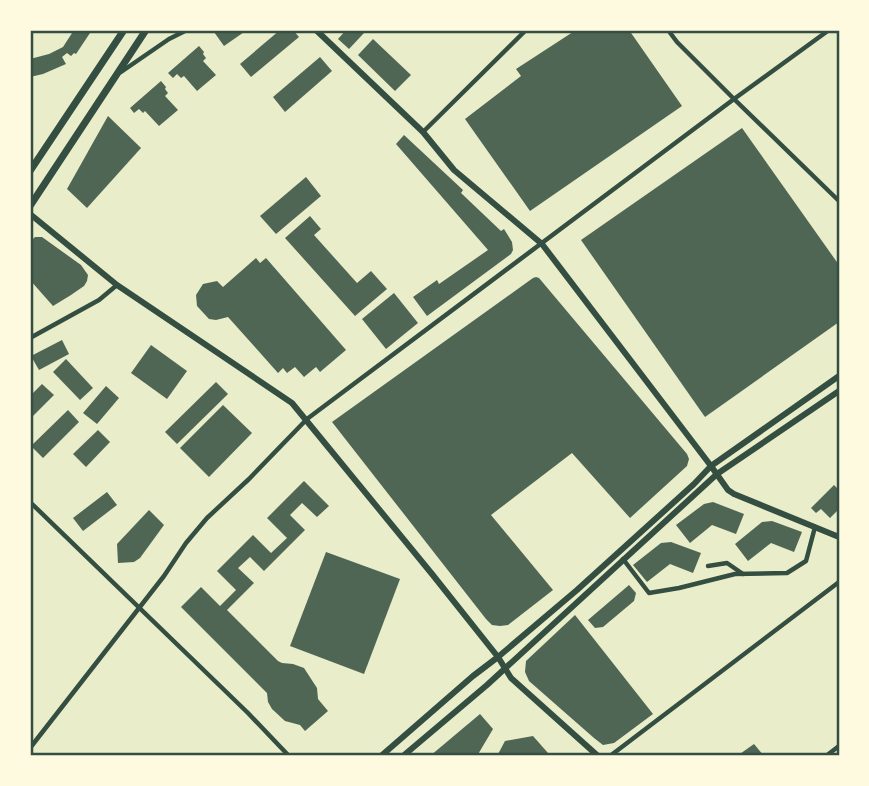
<svg xmlns="http://www.w3.org/2000/svg" width="869" height="786" font-family="'Golos Text',sans-serif">
<rect width="100%" height="100%" fill="#e9edc9"/>
<!-- building -->
<g fill="#4f6655">
<polygon points="74,30 92,30 76,54 74,53 71,56 67,53 62,57 66,64 43,74 30,77 30,59 49,54 63,47"/>
<polygon points="216,30 247,30 224,46 214,32"/>
<polygon points="280,30 293,30 299,37 251,77 240,64"/>
<polygon points="346,30 360,30 364,33 349,49 338,39"/>
<polygon points="576,30 629,30 682,106 530,211 465,119 521,76 516,69"/>
<polygon points="373,39 411,75 395,91 358,55"/>
<polygon points="199,46 204,52 203,54 206,58 203,61 216,75 197,91 184,76 181,78 177,74 173,78 168,73"/>
<polygon points="320,57 332,71 285,112 273,97"/>
<polygon points="161,81 166,87 165,89 168,93 165,96 178,110 159,126 145,111 143,113 139,109 134,113 130,108"/>
<polygon points="108,116 141,148 87,208 67,189"/>
<polygon points="742,128 839,265 839,322 705,417 581,240"/>
<polygon points="404,135 463,190 461,193 501,231 504,229 512,242 513,250 511,254 427,316 413,297 437,280 439,284 488,250 396,144"/>
<polygon points="306,177 321,196 276,234 260,216"/>
<polygon points="310,216 321,229 314,235 357,283 371,271 387,289 355,316 285,238"/>
<polygon points="35,237 42,237 81,265 88,275 87,281 84,286 71,295 53,306 30,280 30,242"/>
<polygon points="256,258 260,263 266,258 346,350 320,372 316,367 304,377 295,367 287,373 283,368 278,373 228,317 216,320 209,319 197,306 196,295 203,284 217,281 223,287"/>
<polygon points="536,277 539,278 687,454 689,459 687,466 630,518 572,453 491,515 553,590 508,625 500,626 492,625 486,619 332,422 533,278"/>
<polygon points="394,293 418,323 386,349 362,319"/>
<polygon points="62,340 69,354 39,370 31,356"/>
<polygon points="151,345 187,371 167,399 131,373"/>
<polygon points="66,359 93,388 80,400 53,372"/>
<polygon points="216,382 228,394 177,444 165,432"/>
<polygon points="42,384 54,395 30,419 30,396"/>
<polygon points="106,386 119,398 97,424 83,413"/>
<polygon points="223,405 252,433 209,477 180,448"/>
<polygon points="68,410 79,422 43,458 31,446"/>
<polygon points="98,430 110,442 86,467 73,454"/>
<polygon points="304,481 329,506 317,517 302,503 290,515 305,530 264,571 250,557 238,568 254,583 227,610 278,661 282,663 293,664 304,668 317,688 318,699 328,711 305,731 300,725 285,721 272,709 268,702 267,693 181,607 201,587 220,606 236,590 217,571 253,535 271,553 287,538 267,518"/>
<polygon points="834,485 839,490 839,509 830,518 821,509 816,513 811,508"/>
<polygon points="107,492 117,505 83,531 73,518"/>
<polygon points="713,502 744,514 736,534 712,525 690,543 676,525 704,504"/>
<polygon points="149,510 164,525 140,558 134,562 118,563 117,544"/>
<polygon points="772,521 802,532 794,552 771,543 748,561 735,544 762,522"/>
<polygon points="671,542 701,553 693,573 670,564 647,582 633,565 661,543"/>
<polygon points="326,552 400,579 364,674 290,646"/>
<polygon points="629,585 636,593 634,601 603,627 595,628 588,620"/>
<polygon points="575,615 653,714 614,743 603,745 594,738 529,681 525,672 526,661"/>
<polygon points="480,714 493,729 477,756 430,756"/>
<polygon points="533,736 548,753 544,756 497,756 505,741"/>
<polygon points="754,744 764,756 737,756"/>
</g>
<g fill="none" stroke-linecap="round" stroke-linejoin="round">
<!-- minor -->
<g stroke="#344e41" stroke-width="4.5">
<polyline points="668,30 677,42 734,99 839,201"/>
<polyline points="121,72 169,39 187,30"/>
<polyline points="423,132 526,30"/>
<polyline points="30,338 99,300 117,285"/>
<polyline points="30,502 248,713 289,756"/>
<polyline points="623,559 649,593 679,588 735,574 787,573 806,561 815,527"/>
<polyline points="708,566 727,563 743,574"/>
<polyline points="30,748 164,576 186,543 207,518 249,479 307,419 734,99 829,30"/>
<polyline points="610,756 839,582"/>
<polyline points="826,756 839,746"/>
</g>
<!-- tertiary -->
<g stroke="#344e41" stroke-width="6">
<polyline points="316,30 423,132 454,170 542,244 711,466 728,490 734,494 839,537"/>
<polyline points="30,214 117,285 292,403 432,574 498,657 511,678 598,756"/>
</g>
<!-- secondary -->
<g stroke="#344e41" stroke-width="6">
<polyline points="381,756 473,676 498,657 577,590 694,484 711,466 839,376"/>
<polyline points="403,756 487,685 717,474 839,391"/>
</g>
<!-- primary -->
<g stroke="#344e41" stroke-width="7">
<polyline points="30,171 124,30"/>
<polyline points="30,206 146,30"/>
</g>
</g>
<!-- border -->
<rect width="869" height="786" fill="none" stroke="#fefae0" stroke-width="63"/>
<rect x="32" y="32" width="806" height="722" fill="none" stroke="#344e41" stroke-width="2.5"/>
</svg>
